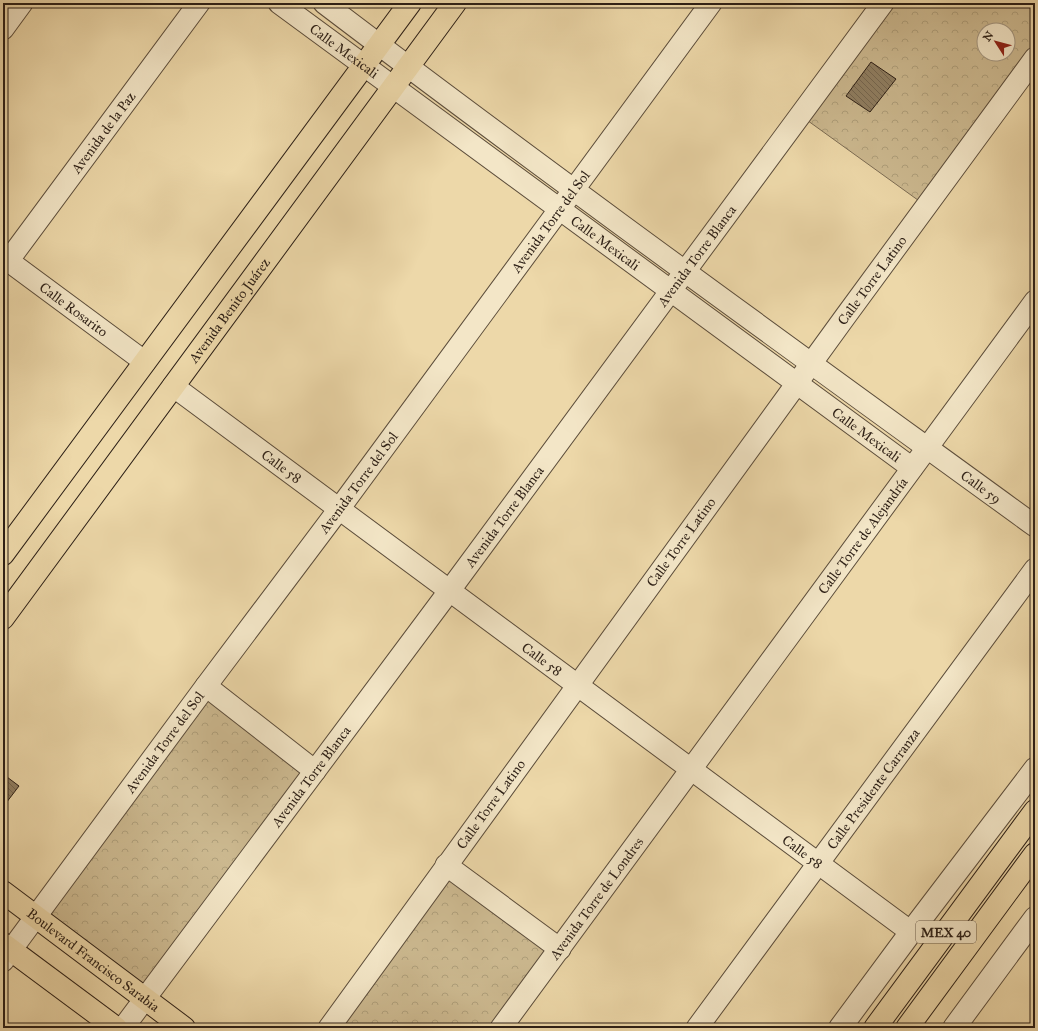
<svg xmlns="http://www.w3.org/2000/svg" width="1038" height="1031" font-family="'IM FELL Great Primer',serif">
<defs>
<pattern id="park-crowns" width="20" height="18" patternUnits="userSpaceOnUse"><rect width="20" height="18" fill="#ccb990"/><path d="M2 6a3 3 0 1 1 6 0M12 15a3 3 0 1 1 6 0" fill="none" stroke="#af9f7b"/></pattern>
<pattern id="building-back-hatch" width="6" height="6" patternUnits="userSpaceOnUse"><rect width="6" height="6" fill="#907f62"/><path d="M-1 5l2 2M0 0l6 6M5-1l2 2" fill="none" stroke="#766750"/></pattern>
</defs>
<rect width="100%" height="100%" fill="#edd8a9"/>
<filter id="stains"><feTurbulence type="fractalNoise" baseFrequency=".005" numOctaves="4"/><feColorMatrix values="0 0 0 0 .2 0 0 0 0 .09 0 0 0 0 .02 0 0 0 .5 -.17"/></filter>
<radialGradient id="worn" r=".72"><stop offset=".6" stop-color="#630" stop-opacity="0"/><stop offset="1" stop-color="#630" stop-opacity=".3"/></radialGradient>
<!-- park -->
<g fill="url(#park-crowns)" stroke="#7c6c53" fill-rule="evenodd">
<path d="M888,3H1035V49L922,203L804,118ZM984,30H1008V54H984Z"/>
<polygon points="208,693 307,770 146,988 49,917"/>
<polygon points="450,875 549,951 492,1028 339,1028"/>
</g>
<!-- building -->
<g fill="url(#building-back-hatch)" stroke="#2c1f16">
<polygon points="871,62 896,79 870,112 846,96"/>
<polygon points="3,774 19,786 3,807"/>
</g>
<g fill="none" stroke-linecap="round" stroke-linejoin="round">
<defs>
<g id="minor">
<path id="s1" d="M279,3L912,468"/>
<path id="s2" d="M324,3C558,181 797,353 1035,526"/>
<polyline points="3,29 22,3"/>
<path id="s3" d="M3,257L145,362"/>
<path id="s4" d="M8,261L199,3"/>
<path id="s5" d="M173,386L911,932"/>
<polyline points="206,686 315,771"/>
<polyline points="446,865 560,949"/>
<path id="s6" d="M3,961L206,686L339,509L711,3"/>
<path id="s7" d="M123,1028L450,590L883,3"/>
<path id="s8" d="M329,1028C563,703 798,380 1035,58"/>
<path id="s9" d="M501,1028L1035,301"/>
<path id="s10" d="M697,1028L1035,569"/>
</g>
<g id="tertiary">
<polyline points="840,1028 911,932 1035,769"/>
<polyline points="954,1028 1035,918"/>
</g>
<g id="primary">
<polyline points="3,554 410,3"/>
<path id="s11" d="M3,618L455,3"/>
<path id="s12" d="M3,892L184,1028"/>
<polyline points="3,944 116,1028"/>
<polyline points="875,1028 1035,811"/>
<polyline points="907,1028 1035,854"/>
</g>
</defs>
<!-- minor casing -->
<use href="#minor" stroke="#5c4d3b" stroke-width="23"/>
<!-- tertiary casing -->
<use href="#tertiary" stroke="#5c4d3b" stroke-width="24"/>
<!-- primary casing -->
<use href="#primary" stroke="#2c1f16" stroke-width="24"/>
<!-- minor -->
<use href="#minor" stroke="#f3e6c7" stroke-width="21"/>
<!-- tertiary -->
<use href="#tertiary" stroke="#f3e6c7" stroke-width="22"/>
<!-- primary -->
<use href="#primary" stroke="#edd8a9" stroke-width="22"/>
</g>
<g text-anchor="middle" stroke-width="3.5" stroke-linejoin="round" paint-order="stroke">
<!-- shield labels -->
<rect fill="#f3e6c7" stroke="#685b4b" stroke-width="1" x="916" y="921" width="60" height="22" rx="3"/>
<g font-size="13" font-weight="bold" fill="#2c1f16">
<text x="946" y="937">MEX 40</text>
</g>
<!-- street labels -->
<g font-size="14" fill="#2c1f16" stroke="#f3e6c7">
<text dy="5" stroke="none"><textPath href="#s1" startOffset="81">Calle Mexicali</textPath></text>
<text dy="5" stroke="none"><textPath href="#s4" startOffset="160">Avenida de la Paz</textPath></text>
<text dy="5" stroke="none"><textPath href="#s6" startOffset="920">Avenida Torre del Sol</textPath></text>
<text dy="5" stroke="none"><textPath href="#s1" startOffset="405">Calle Mexicali</textPath></text>
<text dy="5" stroke="none"><textPath href="#s7" startOffset="962">Avenida Torre Blanca</textPath></text>
<text dy="5" stroke="none"><textPath href="#s8" startOffset="924">Calle Torre Latino</textPath></text>
<text dy="5" stroke="none"><textPath href="#s3" startOffset="88">Calle Rosarito</textPath></text>
<text dy="5" stroke="none"><textPath href="#s11" startOffset="382">Avenida Benito Juárez</textPath></text>
<text dy="5" stroke="none"><textPath href="#s1" startOffset="729">Calle Mexicali</textPath></text>
<text dy="5" stroke="none"><textPath href="#s5" startOffset="135">Calle 58</textPath></text>
<text dy="5" stroke="none"><textPath href="#s6" startOffset="596">Avenida Torre del Sol</textPath></text>
<text dy="5" stroke="none"><textPath href="#s2" startOffset="816">Calle 59</textPath></text>
<text dy="5" stroke="none"><textPath href="#s7" startOffset="638">Avenida Torre Blanca</textPath></text>
<text dy="5" stroke="none"><textPath href="#s9" startOffset="611">Calle Torre de Alejandría</textPath></text>
<text dy="5" stroke="none"><textPath href="#s8" startOffset="600">Calle Torre Latino</textPath></text>
<text dy="5" stroke="none"><textPath href="#s5" startOffset="459">Calle 58</textPath></text>
<text dy="5" stroke="none"><textPath href="#s6" startOffset="272">Avenida Torre del Sol</textPath></text>
<text dy="5" stroke="none"><textPath href="#s7" startOffset="314">Avenida Torre Blanca</textPath></text>
<text dy="5" stroke="none"><textPath href="#s10" startOffset="297">Calle Presidente Carranza</textPath></text>
<text dy="5" stroke="none"><textPath href="#s8" startOffset="276">Calle Torre Latino</textPath></text>
<text dy="5" stroke="none"><textPath href="#s5" startOffset="783">Calle 58</textPath></text>
<text dy="5" stroke="none"><textPath href="#s9" startOffset="161">Avenida Torre de Londres</textPath></text>
<text dy="5" stroke="none"><textPath href="#s12" startOffset="113">Boulevard Francisco Sarabia</textPath></text>
</g>
</g>
<!-- margin -->
<rect width="1038" height="1031" fill="none" stroke="#edd8a9" stroke-width="16"/>
<rect x="4" y="4" width="1030" height="1023" fill="none" stroke="#2c1f16" stroke-width="2"/>
<rect x="8" y="8" width="1022" height="1015" fill="none" stroke="#2c1f16"/>
<!-- north arrow -->
<g transform="translate(996 42) rotate(306)"><circle r="19" fill="#f3e6c7" stroke="#a39680"/>
<path d="M0-3L7 15L0 10L-7 15Z" fill="#8f2418"/>
<text y="-6" font-size="11" font-weight="bold" text-anchor="middle" fill="#2c1f16">N</text>
</g>
<rect width="100%" height="100%" filter="url(#stains)"/>
<rect width="100%" height="100%" fill="url(#worn)"/>
</svg>
